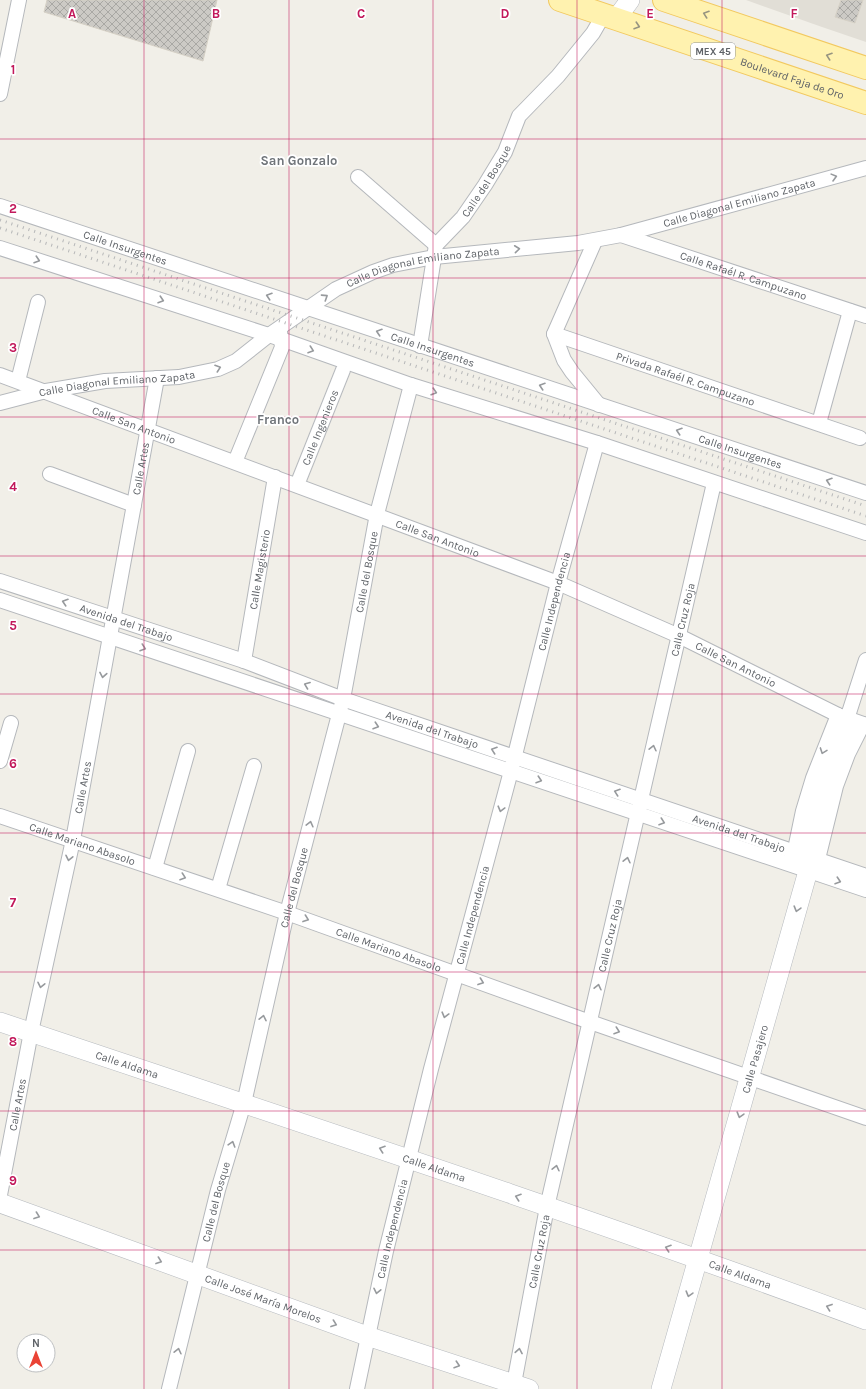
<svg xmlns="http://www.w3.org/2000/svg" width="866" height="1389" font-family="Karla,sans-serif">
<defs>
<pattern id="building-cross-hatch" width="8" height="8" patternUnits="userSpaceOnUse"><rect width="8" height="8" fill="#cccac5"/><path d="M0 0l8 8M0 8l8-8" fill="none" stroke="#a9a8a4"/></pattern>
</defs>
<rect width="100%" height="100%" fill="#f1efe8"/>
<!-- education -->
<polygon fill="#e1ded6" points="746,0 866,0 866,42 822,27"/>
<!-- building -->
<g fill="url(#building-cross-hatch)" stroke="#d6d1c6">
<polygon points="47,0 217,0 203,61 44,12"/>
<polygon points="841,0 863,0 855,23 835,17"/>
</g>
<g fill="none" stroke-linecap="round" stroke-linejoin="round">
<defs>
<g id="street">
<polyline points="0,94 19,0"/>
<polyline points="358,177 436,245"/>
<path id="s1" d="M0,206L866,493"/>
<path id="s2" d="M621,235L866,316"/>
<polyline points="595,241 554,334 564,360 572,372 599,405"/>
<polyline points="0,248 281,339 411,385 597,443 866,533"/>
<path id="s3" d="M554,334L860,438"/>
<path id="s4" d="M420,346L436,245L463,217L485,185L505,152L519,116L558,76L593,33L604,14"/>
<path id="s5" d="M0,375L558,583L679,636L838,715L866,725"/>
<polyline points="18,381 38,302"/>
<path id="s6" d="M0,403L46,391L105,381L179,377L218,369L236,361L269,335L336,289L373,272L393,265L434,257L578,243L621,235L866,168"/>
<polyline points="819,423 850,311"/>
<polyline points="235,462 282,347 280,332"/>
<polyline points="50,474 134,505"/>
<path id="s7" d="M297,485L343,370"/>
<path id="s8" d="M0,581L244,661L343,699L866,876"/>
<polyline points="0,600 866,890"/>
<path id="s9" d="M244,661L275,477"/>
<polyline points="847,719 866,660"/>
<polyline points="0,761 11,723"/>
<path id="s10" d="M0,816L287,913L590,1022L866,1118"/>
<polyline points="793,859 803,811 813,778 838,715"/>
<polyline points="816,867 836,786 848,754 863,724"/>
<polyline points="155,868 188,751"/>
<polyline points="218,889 254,766"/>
<path id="s11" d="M0,1195L31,1032L73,840L157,378"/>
<path id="s12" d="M169,1389L218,1190L244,1103L287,913L343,699L377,514L411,385"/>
<path id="s13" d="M357,1389L386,1251L431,1069L511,771L558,583L597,443"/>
<path id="s14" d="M513,1389L547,1207L714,483"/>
</g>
<g id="secondary">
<polyline points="616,19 630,0"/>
<path id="s15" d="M0,1022C289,1119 580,1214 866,1320"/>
<path id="s16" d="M0,1203L367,1336L529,1389"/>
<path id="s17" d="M661,1389L808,871C812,822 829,774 846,729"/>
</g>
<g id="primary">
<path id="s18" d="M560,0L866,103"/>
<polyline points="664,0 866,68"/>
</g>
</defs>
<!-- street casing -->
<use href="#street" stroke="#b5b8bc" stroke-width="16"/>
<!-- secondary casing -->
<use href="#secondary" stroke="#b6babf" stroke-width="20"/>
<!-- primary casing -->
<use href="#primary" stroke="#f2c960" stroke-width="24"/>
<!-- street -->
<use href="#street" stroke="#fff" stroke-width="14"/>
<!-- secondary -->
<use href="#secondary" stroke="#fff" stroke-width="19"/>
<!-- primary -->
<use href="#primary" stroke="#fff2af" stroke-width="22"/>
<!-- rail -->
<g stroke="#b6b7b8" stroke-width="3" stroke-dasharray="1 5" stroke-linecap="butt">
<polyline points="0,220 866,506"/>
<polyline points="0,228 866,516"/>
</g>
</g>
<!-- one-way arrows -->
<defs><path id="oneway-chevron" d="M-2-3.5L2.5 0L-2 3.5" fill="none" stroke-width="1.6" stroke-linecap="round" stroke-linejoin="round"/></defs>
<g stroke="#979581">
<use href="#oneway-chevron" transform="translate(706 14) rotate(-161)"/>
<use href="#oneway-chevron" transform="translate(637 26) rotate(18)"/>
<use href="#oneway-chevron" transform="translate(829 56) rotate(-161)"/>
</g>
<g stroke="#979a9d">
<use href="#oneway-chevron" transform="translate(834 177) rotate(-15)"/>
<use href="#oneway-chevron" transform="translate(517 249) rotate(-6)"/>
<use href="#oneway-chevron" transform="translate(37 260) rotate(18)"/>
<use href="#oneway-chevron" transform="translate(269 296) rotate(-162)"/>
<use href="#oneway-chevron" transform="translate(325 297) rotate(-33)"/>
<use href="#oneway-chevron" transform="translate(161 300) rotate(18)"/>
<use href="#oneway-chevron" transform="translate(379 332) rotate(-162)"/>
<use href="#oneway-chevron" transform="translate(311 350) rotate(19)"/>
<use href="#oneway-chevron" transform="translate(218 368) rotate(-19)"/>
<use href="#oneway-chevron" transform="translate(542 386) rotate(-162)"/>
<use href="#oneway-chevron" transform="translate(434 392) rotate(17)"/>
<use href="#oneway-chevron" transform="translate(679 431) rotate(-162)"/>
<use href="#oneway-chevron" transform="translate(829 481) rotate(-162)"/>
<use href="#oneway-chevron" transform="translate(65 602) rotate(-162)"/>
<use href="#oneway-chevron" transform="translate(143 648) rotate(19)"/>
<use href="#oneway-chevron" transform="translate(103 675) rotate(100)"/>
<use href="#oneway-chevron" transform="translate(307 685) rotate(-159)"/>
<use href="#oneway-chevron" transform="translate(376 726) rotate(18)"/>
<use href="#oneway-chevron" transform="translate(653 748) rotate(-77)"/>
<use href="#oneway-chevron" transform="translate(494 750) rotate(-161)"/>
<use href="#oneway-chevron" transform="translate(823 751) rotate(110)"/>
<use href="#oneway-chevron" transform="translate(539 780) rotate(18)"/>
<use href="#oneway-chevron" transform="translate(617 792) rotate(-161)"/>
<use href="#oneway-chevron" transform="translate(501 809) rotate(105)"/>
<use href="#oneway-chevron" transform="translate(662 822) rotate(19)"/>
<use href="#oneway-chevron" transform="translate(310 824) rotate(-76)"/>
<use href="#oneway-chevron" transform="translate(69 858) rotate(102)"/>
<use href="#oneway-chevron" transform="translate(627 860) rotate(-77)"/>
<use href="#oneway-chevron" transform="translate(183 877) rotate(19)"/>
<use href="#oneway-chevron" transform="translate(838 881) rotate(18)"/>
<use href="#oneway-chevron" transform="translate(797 909) rotate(106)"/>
<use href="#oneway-chevron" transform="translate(306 919) rotate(20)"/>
<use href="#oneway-chevron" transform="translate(481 982) rotate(20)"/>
<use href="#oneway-chevron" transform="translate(41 985) rotate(102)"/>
<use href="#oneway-chevron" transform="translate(598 987) rotate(-77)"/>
<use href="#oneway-chevron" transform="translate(445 1015) rotate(105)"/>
<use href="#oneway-chevron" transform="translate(263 1018) rotate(-78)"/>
<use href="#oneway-chevron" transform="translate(617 1031) rotate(19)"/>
<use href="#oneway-chevron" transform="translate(740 1115) rotate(106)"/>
<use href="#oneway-chevron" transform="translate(232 1144) rotate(-73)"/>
<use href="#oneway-chevron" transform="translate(382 1149) rotate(-161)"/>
<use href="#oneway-chevron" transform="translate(556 1168) rotate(-77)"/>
<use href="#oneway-chevron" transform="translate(518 1197) rotate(-161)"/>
<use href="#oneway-chevron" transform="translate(37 1216) rotate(20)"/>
<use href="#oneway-chevron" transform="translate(668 1248) rotate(-161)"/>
<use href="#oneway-chevron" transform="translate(159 1261) rotate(20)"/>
<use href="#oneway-chevron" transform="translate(377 1291) rotate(102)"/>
<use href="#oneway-chevron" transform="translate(689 1294) rotate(106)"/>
<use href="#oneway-chevron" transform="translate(829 1307) rotate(-160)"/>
<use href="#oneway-chevron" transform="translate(334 1324) rotate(20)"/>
<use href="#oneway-chevron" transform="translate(178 1351) rotate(-77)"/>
<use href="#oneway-chevron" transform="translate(519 1351) rotate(-80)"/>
<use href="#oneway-chevron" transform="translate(457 1365) rotate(18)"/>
</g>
<!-- grid -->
<path fill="none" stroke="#c2185b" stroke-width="1" stroke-opacity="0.55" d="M144,0V1389M289,0V1389M433,0V1389M577,0V1389M722,0V1389M0,139H866M0,278H866M0,417H866M0,556H866M0,694H866M0,833H866M0,972H866M0,1111H866M0,1250H866"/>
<g text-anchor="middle" stroke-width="3.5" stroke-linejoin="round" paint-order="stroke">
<!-- shield labels -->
<rect fill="#fff" stroke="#8f9295" stroke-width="1" x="691" y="43" width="44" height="16" rx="3"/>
<g font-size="10" font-weight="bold" fill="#5f6368">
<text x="713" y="55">MEX 45</text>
</g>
<!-- street labels -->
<g font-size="11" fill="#5f6368" stroke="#fff">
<text dy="4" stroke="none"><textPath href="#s18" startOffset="245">Boulevard Faja de Oro</textPath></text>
<text dy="4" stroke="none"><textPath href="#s4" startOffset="184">Calle del Bosque</textPath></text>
<text dy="4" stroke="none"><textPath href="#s6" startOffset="779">Calle Diagonal Emiliano Zapata</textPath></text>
<text dy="4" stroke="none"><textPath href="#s1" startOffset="132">Calle Insurgentes</textPath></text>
<text dy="4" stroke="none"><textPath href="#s6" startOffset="455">Calle Diagonal Emiliano Zapata</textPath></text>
<text dy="4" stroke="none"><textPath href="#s2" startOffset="129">Calle Rafaél R. Campuzano</textPath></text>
<text dy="4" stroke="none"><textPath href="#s1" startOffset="456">Calle Insurgentes</textPath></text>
<text dy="4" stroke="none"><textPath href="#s3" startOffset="139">Privada Rafaél R. Campuzano</textPath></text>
<text dy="4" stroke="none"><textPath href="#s6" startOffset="119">Calle Diagonal Emiliano Zapata</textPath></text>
<text dy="4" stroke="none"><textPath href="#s5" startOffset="143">Calle San Antonio</textPath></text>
<text dy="4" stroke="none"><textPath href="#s7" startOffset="62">Calle Ingenieros</textPath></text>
<text dy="4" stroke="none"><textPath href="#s1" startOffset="780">Calle Insurgentes</textPath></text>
<text dy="4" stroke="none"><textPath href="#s11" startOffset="740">Calle Artes</textPath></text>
<text dy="4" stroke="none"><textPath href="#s5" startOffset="467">Calle San Antonio</textPath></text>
<text dy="4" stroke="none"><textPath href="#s9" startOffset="93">Calle Magisterio</textPath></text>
<text dy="4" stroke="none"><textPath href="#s12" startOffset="841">Calle del Bosque</textPath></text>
<text dy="4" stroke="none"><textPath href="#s13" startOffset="812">Calle Independencia</textPath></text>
<text dy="4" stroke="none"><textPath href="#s14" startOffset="788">Calle Cruz Roja</textPath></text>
<text dy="4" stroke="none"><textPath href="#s8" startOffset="133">Avenida del Trabajo</textPath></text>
<text dy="4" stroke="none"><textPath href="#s5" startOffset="791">Calle San Antonio</textPath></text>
<text dy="4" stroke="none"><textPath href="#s8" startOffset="457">Avenida del Trabajo</textPath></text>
<text dy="4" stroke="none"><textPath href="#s11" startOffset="416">Calle Artes</textPath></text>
<text dy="4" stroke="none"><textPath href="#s8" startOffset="781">Avenida del Trabajo</textPath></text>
<text dy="4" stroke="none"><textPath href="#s10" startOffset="87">Calle Mariano Abasolo</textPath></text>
<text dy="4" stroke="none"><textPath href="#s12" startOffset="517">Calle del Bosque</textPath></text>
<text dy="4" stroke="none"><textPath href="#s13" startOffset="488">Calle Independencia</textPath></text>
<text dy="4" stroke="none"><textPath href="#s14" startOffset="464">Calle Cruz Roja</textPath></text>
<text dy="4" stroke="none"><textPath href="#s10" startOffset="411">Calle Mariano Abasolo</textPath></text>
<text dy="4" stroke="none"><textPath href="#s17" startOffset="343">Calle Pasajero</textPath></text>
<text dy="4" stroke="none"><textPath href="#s15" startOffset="134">Calle Aldama</textPath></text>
<text dy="4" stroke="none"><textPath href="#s11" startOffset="92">Calle Artes</textPath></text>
<text dy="4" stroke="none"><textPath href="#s15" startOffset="458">Calle Aldama</textPath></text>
<text dy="4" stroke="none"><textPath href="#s12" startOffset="193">Calle del Bosque</textPath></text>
<text dy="4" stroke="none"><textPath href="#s13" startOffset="164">Calle Independencia</textPath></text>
<text dy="4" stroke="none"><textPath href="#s14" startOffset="140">Calle Cruz Roja</textPath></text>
<text dy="4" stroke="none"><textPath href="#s15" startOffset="782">Calle Aldama</textPath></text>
<text dy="4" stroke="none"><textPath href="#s16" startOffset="280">Calle José María Morelos</textPath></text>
</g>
<!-- quarter labels -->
<g font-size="13" font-weight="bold" fill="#70757a" stroke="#fff">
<text x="299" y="165">San Gonzalo</text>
<text x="278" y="424">Franco</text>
</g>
</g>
<g font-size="13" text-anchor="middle" font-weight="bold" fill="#c2185b" stroke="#fff" stroke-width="3.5" stroke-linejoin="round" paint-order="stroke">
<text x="72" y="18">A</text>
<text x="216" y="18">B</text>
<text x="361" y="18">C</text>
<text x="505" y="18">D</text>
<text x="650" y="18">E</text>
<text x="794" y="18">F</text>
<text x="13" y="74">1</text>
<text x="13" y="213">2</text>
<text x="13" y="352">3</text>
<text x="13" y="491">4</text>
<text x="13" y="630">5</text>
<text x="13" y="768">6</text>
<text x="13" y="907">7</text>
<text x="13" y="1046">8</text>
<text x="13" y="1185">9</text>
</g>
<!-- north arrow -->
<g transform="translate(36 1353)"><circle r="19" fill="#ffffff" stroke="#bfc1c3"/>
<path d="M0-3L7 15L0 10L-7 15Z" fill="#ea4335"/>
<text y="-6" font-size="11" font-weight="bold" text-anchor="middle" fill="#5f6368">N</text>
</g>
</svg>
